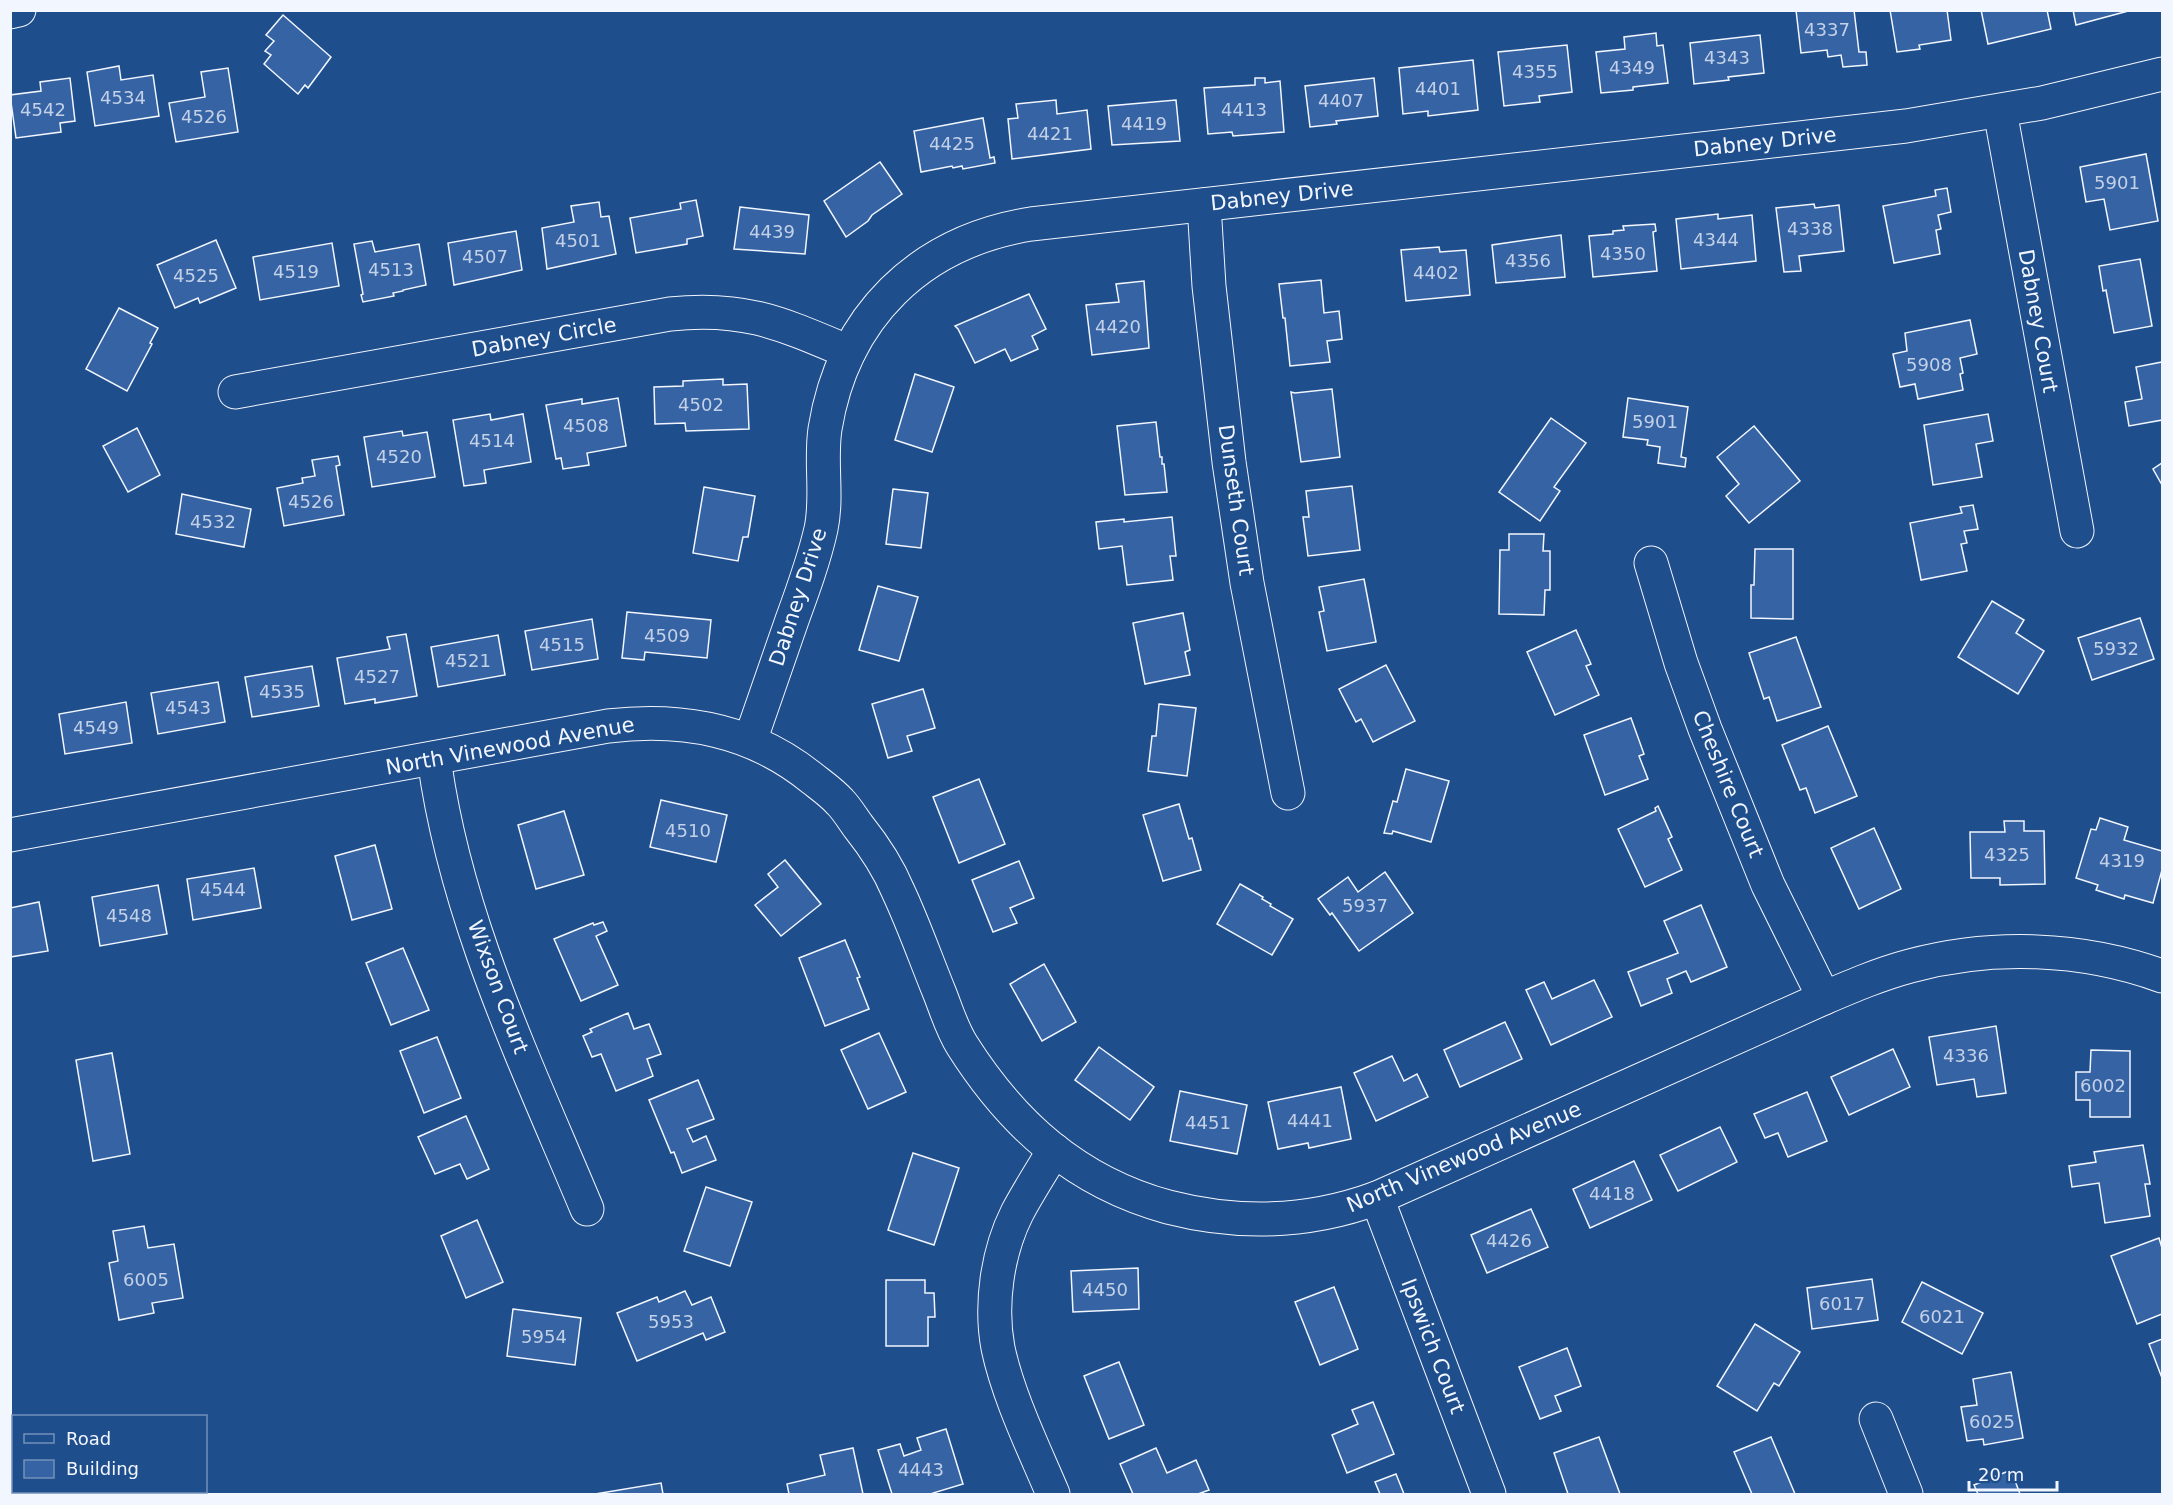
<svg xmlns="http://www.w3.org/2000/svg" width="2173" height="1505" font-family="'DejaVu Sans',sans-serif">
<rect width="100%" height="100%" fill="#1f4e8c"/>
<!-- building -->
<g fill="#3563a3" stroke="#f2f6ff" stroke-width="1.5">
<polygon points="1796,10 1854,10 1859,52 1866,52 1867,65 1843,67 1841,55 1828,57 1827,50 1801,53"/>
<polygon points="1890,10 1947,10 1951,40 1919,45 1920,49 1897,52"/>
<polygon points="1981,10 2047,10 2051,29 1988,44"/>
<polygon points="2073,10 2132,10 2076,25"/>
<polygon points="283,15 331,57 308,88 305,85 298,94 264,64 271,55 265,51 274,41 266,35"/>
<polygon points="1656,33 1657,46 1663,45 1668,83 1633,87 1633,90 1601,93 1596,52 1625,49 1624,37"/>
<polygon points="1760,35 1764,73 1728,77 1729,80 1694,84 1690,43"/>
<polygon points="1567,45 1572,92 1539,96 1540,102 1504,106 1498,52"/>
<polygon points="1473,60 1478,110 1428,116 1428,111 1403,114 1399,68"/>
<polygon points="119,66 121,80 153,75 159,116 95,126 87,72"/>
<polygon points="228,68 238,132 176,142 169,103 205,97 201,72"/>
<polygon points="70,78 75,121 60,123 61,132 16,138 10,95 41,91 40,82"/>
<polygon points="1255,78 1265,78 1265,83 1280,81 1284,132 1233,136 1232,132 1208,134 1204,88 1255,85"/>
<polygon points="1374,78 1378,116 1336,121 1337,124 1310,127 1305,86"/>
<polygon points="1056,100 1057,114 1087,110 1091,149 1012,159 1008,119 1018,118 1016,104"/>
<polygon points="1176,100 1180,141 1112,145 1108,106"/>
<polygon points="983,118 990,158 994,157 995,163 963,169 962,166 953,168 952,166 921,172 914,131"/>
<polygon points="2146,154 2158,221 2110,230 2104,199 2086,202 2080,167"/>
<polygon points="880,162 902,194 872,215 868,221 846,237 824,201"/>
<polygon points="1947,188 1951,212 1938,215 1941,229 1936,230 1940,254 1894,263 1883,206 1936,196 1935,190"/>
<polygon points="696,200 703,236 687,239 687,244 636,253 630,218 681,209 680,203"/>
<polygon points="599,202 601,217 609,216 616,254 547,269 542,228 574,222 571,206"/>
<polygon points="1814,204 1815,208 1839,205 1844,251 1799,256 1801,271 1784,272 1776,208"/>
<polygon points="740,207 809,215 805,254 734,249"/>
<polygon points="1718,214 1718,219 1752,215 1756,261 1681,269 1676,219"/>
<polygon points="1655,224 1656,231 1653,232 1657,271 1593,277 1589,236 1613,234 1613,231 1624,230 1623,226"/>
<polygon points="516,231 522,270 454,285 448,243"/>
<polygon points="1561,235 1565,277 1496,283 1492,245"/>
<polygon points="216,240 236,288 200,303 198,298 175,308 157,265"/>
<polygon points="372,241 375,252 419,244 426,285 403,290 403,291 393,293 394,296 363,302 361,295 363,294 354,244"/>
<polygon points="332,243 339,286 260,300 253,257"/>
<polygon points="1439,247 1440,252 1466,250 1470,295 1406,301 1401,250"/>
<polygon points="2140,259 2152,326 2114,333 2106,290 2103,291 2099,266"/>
<polygon points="1321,280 1324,313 1339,311 1342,339 1327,341 1330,362 1290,366 1285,318 1283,318 1279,284"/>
<polygon points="1144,281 1149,348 1092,355 1086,305 1119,302 1116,284"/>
<polygon points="1029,294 1046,329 1032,336 1038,349 1011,361 1005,349 975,363 958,329 955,326"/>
<polygon points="119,308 158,328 150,343 152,344 127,391 86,369"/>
<polygon points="1970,320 1977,354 1960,358 1963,373 1960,374 1963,390 1918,399 1915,384 1900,387 1893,354 1907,351 1905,333"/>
<polygon points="2162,362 2162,420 2129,426 2125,402 2142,399 2136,367"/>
<polygon points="915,374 954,387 932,452 895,440"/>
<polygon points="723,379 723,385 747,384 749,429 686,431 685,423 655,424 654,387 683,386 683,381"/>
<polygon points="1332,389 1340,457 1301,462 1291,392 1295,393"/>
<polygon points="618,398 626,446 587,453 589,465 563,469 561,458 556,459 546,405 582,399 582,404"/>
<polygon points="1628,398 1688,407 1681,457 1686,458 1685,467 1658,463 1660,447 1647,445 1648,440 1623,437"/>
<polygon points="490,414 491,420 523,414 531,462 484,470 486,483 464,486 453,420"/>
<polygon points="1988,414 1993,441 1976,444 1982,477 1933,485 1924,425"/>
<polygon points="1551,418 1586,443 1554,487 1560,491 1540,521 1499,492"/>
<polygon points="1156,422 1160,457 1162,457 1162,464 1164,464 1167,492 1125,495 1117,426"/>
<polygon points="1754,426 1800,481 1749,523 1726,496 1739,484 1717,457"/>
<polygon points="137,428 160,475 128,492 103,446"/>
<polygon points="402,431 403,436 427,432 435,477 372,487 364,437"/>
<polygon points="338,456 340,465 336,466 344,515 284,526 277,488 303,483 302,478 315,476 312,460"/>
<polygon points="2162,463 2162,485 2153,469"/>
<polygon points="1352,486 1360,550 1308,556 1303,517 1309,517 1306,491"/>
<polygon points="704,487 755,496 748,537 743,537 738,561 693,553"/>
<polygon points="893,489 928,493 921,548 886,544"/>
<polygon points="182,494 251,509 244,547 176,534"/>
<polygon points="1973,505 1978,529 1964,531 1967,543 1961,544 1967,571 1921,580 1910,523 1962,513 1960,507"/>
<polygon points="1172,517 1176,556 1170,556 1173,580 1127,585 1122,546 1099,549 1096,522 1124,519 1124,522"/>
<polygon points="1509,534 1544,534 1543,551 1550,551 1550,590 1545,590 1544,615 1499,614 1500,550 1509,550"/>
<polygon points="1755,549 1793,549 1793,619 1751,618 1751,585 1754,585"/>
<polygon points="1364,579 1376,642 1327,651 1319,612 1324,611 1319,587"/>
<polygon points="878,586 918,597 899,661 859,650"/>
<polygon points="1992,601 2024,620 2016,633 2044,651 2018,694 1958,657"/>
<polygon points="627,612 711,620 707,658 645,652 644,660 622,658"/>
<polygon points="1183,613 1190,650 1185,652 1190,675 1145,684 1133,623"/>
<polygon points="2140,618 2154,659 2092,680 2078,638"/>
<polygon points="592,619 598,659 532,670 525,631"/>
<polygon points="1576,630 1591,664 1586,666 1599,695 1555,715 1527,652"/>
<polygon points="406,634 417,696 375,703 375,699 345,704 337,658 390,649 387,637"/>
<polygon points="498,635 505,675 438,687 431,647"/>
<polygon points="1796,637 1821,707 1777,721 1769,697 1764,699 1749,653"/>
<polygon points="1386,665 1415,721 1373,742 1361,719 1356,722 1339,689"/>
<polygon points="312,666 319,706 252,717 245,677"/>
<polygon points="218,682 225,722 158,734 151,693"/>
<polygon points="923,689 935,728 907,736 912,751 888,758 872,704"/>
<polygon points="126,702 132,743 65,754 59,714"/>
<polygon points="1159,704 1196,708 1187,776 1148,771 1152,736 1156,736"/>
<polygon points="1631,718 1644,754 1639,756 1648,779 1605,795 1584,735"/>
<polygon points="1828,726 1857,796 1815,813 1806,788 1800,790 1782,745"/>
<polygon points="1406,769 1449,781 1431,842 1393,831 1392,834 1384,833 1393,801 1397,802"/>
<polygon points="979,779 1005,844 959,863 933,797"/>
<polygon points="661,800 727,815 716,862 650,847"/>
<polygon points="1179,804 1189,839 1192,838 1201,870 1163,881 1143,815"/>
<polygon points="1658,806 1672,837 1668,839 1682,870 1645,887 1618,829 1656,811 1655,808"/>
<polygon points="564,811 584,875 536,889 518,825"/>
<polygon points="2100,818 2128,827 2124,840 2162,851 2162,870 2153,903 2125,895 2124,899 2096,890 2098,885 2076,878 2091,829 2096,830"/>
<polygon points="2004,821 2024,821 2024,831 2044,831 2045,884 2000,885 2000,878 1971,878 1970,832 2005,832"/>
<polygon points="1874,828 1901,889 1859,909 1831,848"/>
<polygon points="375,845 392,909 352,920 335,856"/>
<polygon points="785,860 821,904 781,936 755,905 778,887 768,874"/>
<polygon points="1019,861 1034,898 1010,908 1017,923 993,932 972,880"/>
<polygon points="254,868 261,908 193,920 187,879"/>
<polygon points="1385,872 1413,913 1359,951 1332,913 1330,915 1318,899 1348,877 1358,892"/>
<polygon points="1240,884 1263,897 1262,899 1271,904 1270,906 1293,919 1272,955 1217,924"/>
<polygon points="158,885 167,934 100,946 92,897"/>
<polygon points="39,902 48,951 10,957 10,908"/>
<polygon points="1701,905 1727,967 1691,982 1686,971 1667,979 1672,993 1641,1006 1628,972 1678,953 1664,921"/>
<polygon points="603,922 607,931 596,936 618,985 581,1001 554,939 593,923 594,925"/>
<polygon points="845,940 860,977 857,978 869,1009 825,1026 799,958"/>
<polygon points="403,948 429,1010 391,1025 366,963"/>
<polygon points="1044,964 1076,1022 1042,1041 1010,984"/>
<polygon points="1594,980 1612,1017 1551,1045 1526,990 1544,982 1552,999"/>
<polygon points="628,1013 634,1029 649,1024 661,1054 647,1059 653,1076 616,1091 601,1054 592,1057 583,1036 592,1032 590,1029"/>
<polygon points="1505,1022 1522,1059 1460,1087 1444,1050"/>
<polygon points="1996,1026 2006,1093 1977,1097 1974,1079 1937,1085 1929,1037"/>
<polygon points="879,1033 906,1092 868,1109 841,1050"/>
<polygon points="437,1037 461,1098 424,1113 400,1051"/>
<polygon points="1099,1047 1154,1087 1130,1120 1075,1080"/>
<polygon points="1893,1049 1910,1087 1849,1115 1831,1077"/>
<polygon points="2091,1050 2130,1051 2130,1117 2090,1117 2090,1100 2076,1100 2076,1072 2090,1072"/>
<polygon points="112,1053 130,1154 93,1161 76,1060"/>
<polygon points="1392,1056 1404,1081 1417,1074 1428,1097 1376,1121 1354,1073"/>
<polygon points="698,1080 714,1119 687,1129 693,1142 706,1136 716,1160 682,1173 674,1152 671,1153 649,1100"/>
<polygon points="1341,1087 1351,1139 1309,1148 1308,1143 1278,1149 1268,1102"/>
<polygon points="1180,1091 1247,1105 1237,1154 1170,1141"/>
<polygon points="1807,1092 1827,1141 1788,1157 1778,1133 1765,1138 1754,1114"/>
<polygon points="466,1116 489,1169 467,1179 460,1164 435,1174 418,1137"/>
<polygon points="1720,1127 1737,1162 1678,1191 1660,1155"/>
<polygon points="2143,1145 2150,1184 2145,1184 2150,1216 2105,1223 2099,1183 2072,1187 2069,1166 2096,1162 2094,1152"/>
<polygon points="913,1153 959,1168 934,1245 888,1230"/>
<polygon points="1634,1161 1652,1200 1590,1228 1573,1189"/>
<polygon points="706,1187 752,1202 730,1266 684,1251"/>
<polygon points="1531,1209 1548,1247 1487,1273 1471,1235"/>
<polygon points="477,1220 503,1282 466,1298 441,1236"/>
<polygon points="144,1226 148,1248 174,1244 183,1298 152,1303 154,1313 119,1320 109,1263 118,1261 113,1231"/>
<polygon points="2159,1238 2162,1248 2162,1314 2137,1324 2111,1256"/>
<polygon points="1138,1268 1139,1309 1073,1312 1071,1271"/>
<polygon points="1872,1279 1878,1320 1812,1329 1807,1288"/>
<polygon points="886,1280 925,1280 925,1293 934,1293 935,1317 928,1317 928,1346 886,1346"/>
<polygon points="1922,1282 1983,1313 1962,1354 1902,1322"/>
<polygon points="1334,1287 1358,1349 1320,1365 1295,1302"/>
<polygon points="685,1291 692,1305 711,1297 725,1332 706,1340 703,1333 637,1361 617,1313 657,1297 659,1302"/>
<polygon points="513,1309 581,1318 575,1365 507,1356"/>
<polygon points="1755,1324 1800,1352 1779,1386 1774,1383 1757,1411 1717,1386"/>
<polygon points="2162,1339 2162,1378 2149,1344"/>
<polygon points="1567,1348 1581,1386 1555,1396 1561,1411 1540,1419 1519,1367"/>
<polygon points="1119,1362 1144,1425 1109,1439 1084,1376"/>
<polygon points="2011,1372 2023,1438 1984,1445 1983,1439 1967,1441 1961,1407 1977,1405 1973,1379"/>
<polygon points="1373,1402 1394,1454 1347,1473 1332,1435 1358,1424 1352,1410"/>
<polygon points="946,1429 963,1484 933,1493 934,1494 892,1494 878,1450 900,1444 904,1456 921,1450 917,1438"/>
<polygon points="1599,1437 1620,1494 1568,1494 1554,1453"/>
<polygon points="1771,1437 1795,1494 1752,1494 1734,1452"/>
<polygon points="853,1448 863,1494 789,1494 787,1484 825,1475 820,1455"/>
<polygon points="1156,1448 1167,1473 1196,1460 1209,1490 1198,1494 1133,1494 1120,1464"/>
<polygon points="2011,1470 2020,1494 1978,1494 1974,1485"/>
<polygon points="1396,1474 1404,1494 1380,1494 1375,1482"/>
<polygon points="661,1483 663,1494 595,1494"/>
</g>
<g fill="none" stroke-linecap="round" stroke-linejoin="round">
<defs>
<g id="minor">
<polyline points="10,12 19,10"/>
<polyline points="2000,111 2077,531"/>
<polyline points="1204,205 1209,286 1229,462 1247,583 1288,793"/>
<path d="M235,392L670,314C745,306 782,324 849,352"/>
<polyline points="1651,563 1681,663 1705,729 1768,885 1824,998"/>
<path d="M750,741C764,700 778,660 792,620C803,590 814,560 821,529C828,496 820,462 825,429C843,317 919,242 1031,224L1906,126L2042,103L2162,74"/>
<path d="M434,758C455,917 526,1063 587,1209"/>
<path d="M10,835L608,726C684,717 753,730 813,779C822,786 832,793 840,802C847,809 852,818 858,826C874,846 888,867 898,891C914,925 926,960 940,994C947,1012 952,1029 962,1045C1012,1124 1076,1182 1168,1207C1238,1225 1309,1223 1377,1198L1824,998C1852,986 1880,974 1910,966C1992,944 2082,947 2162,976"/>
<polyline points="1377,1198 1489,1494"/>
<polyline points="1876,1419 1906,1494"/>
<path d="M1053,1494C1034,1449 1008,1396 998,1348C990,1305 997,1253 1017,1213C1028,1192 1042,1171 1054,1150"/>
</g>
</defs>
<!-- minor casing -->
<use href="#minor" stroke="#f2f6ff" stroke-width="35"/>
<!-- minor -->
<use href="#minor" stroke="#1f4e8c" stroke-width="33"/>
</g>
<g text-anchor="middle" stroke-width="4.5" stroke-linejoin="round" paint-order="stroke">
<!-- number labels -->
<g font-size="18" fill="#c3d1e8">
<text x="1827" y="36">4337</text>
<text x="1727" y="64">4343</text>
<text x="1632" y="74">4349</text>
<text x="1535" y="78">4355</text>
<text x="1438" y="95">4401</text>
<text x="123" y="104">4534</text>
<text x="1341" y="107">4407</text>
<text x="43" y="116">4542</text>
<text x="1244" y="116">4413</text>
<text x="204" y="123">4526</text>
<text x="1144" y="130">4419</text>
<text x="1050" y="140">4421</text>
<text x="952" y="150">4425</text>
<text x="2117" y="189">5901</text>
<text x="1810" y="235">4338</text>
<text x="772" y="238">4439</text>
<text x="1716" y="246">4344</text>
<text x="578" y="247">4501</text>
<text x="1623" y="260">4350</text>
<text x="485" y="263">4507</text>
<text x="1528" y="267">4356</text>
<text x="391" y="276">4513</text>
<text x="296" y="278">4519</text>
<text x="1436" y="279">4402</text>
<text x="196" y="282">4525</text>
<text x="1118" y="333">4420</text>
<text x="1929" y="371">5908</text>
<text x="701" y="411">4502</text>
<text x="1655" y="428">5901</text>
<text x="586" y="432">4508</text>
<text x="492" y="447">4514</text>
<text x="399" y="463">4520</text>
<text x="311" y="508">4526</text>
<text x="213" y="528">4532</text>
<text x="667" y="642">4509</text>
<text x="562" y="651">4515</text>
<text x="2116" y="655">5932</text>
<text x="468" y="667">4521</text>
<text x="377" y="683">4527</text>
<text x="282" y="698">4535</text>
<text x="188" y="714">4543</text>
<text x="96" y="734">4549</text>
<text x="688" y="837">4510</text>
<text x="2007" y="861">4325</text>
<text x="2122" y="867">4319</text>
<text x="223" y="896">4544</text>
<text x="1365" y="912">5937</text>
<text x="129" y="922">4548</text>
<text x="1966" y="1062">4336</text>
<text x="2103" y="1092">6002</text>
<text x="1310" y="1127">4441</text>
<text x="1208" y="1129">4451</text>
<text x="1612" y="1200">4418</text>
<text x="1509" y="1247">4426</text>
<text x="146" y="1286">6005</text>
<text x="1105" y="1296">4450</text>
<text x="1842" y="1310">6017</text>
<text x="1942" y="1323">6021</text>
<text x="671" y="1328">5953</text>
<text x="544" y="1343">5954</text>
<text x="1992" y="1428">6025</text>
<text x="921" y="1476">4443</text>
</g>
<!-- street labels -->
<g font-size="21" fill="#f2f6ff" stroke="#1f4e8c">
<text transform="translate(1765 142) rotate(-6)" y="7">Dabney Drive</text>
<text transform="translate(1282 196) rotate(-6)" y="7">Dabney Drive</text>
<text transform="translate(2038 321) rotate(80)" y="7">Dabney Court</text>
<text transform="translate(544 337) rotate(-10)" y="7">Dabney Circle</text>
<text transform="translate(1236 500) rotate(82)" y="7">Dunseth Court</text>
<text transform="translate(798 597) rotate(-72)" y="7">Dabney Drive</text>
<text transform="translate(510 746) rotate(-10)" y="7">North Vinewood Avenue</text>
<text transform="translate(1728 784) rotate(68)" y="7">Cheshire Court</text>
<text transform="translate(498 987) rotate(70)" y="7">Wixson Court</text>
<text transform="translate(1464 1157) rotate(-23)" y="7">North Vinewood Avenue</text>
<text transform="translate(1433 1346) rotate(69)" y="7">Ipswich Court</text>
</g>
</g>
<!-- border -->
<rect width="2173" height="1505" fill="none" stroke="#f2f6ff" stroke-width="24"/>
<!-- legend -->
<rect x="12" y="1415" width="195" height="78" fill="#1f4e8c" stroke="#7391ba" stroke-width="1.5"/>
<rect x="24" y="1434" width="30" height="9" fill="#1f4e8c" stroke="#7391ba" stroke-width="1.5"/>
<text x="66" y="1445" font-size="18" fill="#f2f6ff">Road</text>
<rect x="24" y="1460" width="30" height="18" fill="#3563a3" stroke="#7391ba" stroke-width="1.5"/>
<text x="66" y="1475" font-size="18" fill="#f2f6ff">Building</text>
<!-- scale -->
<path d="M1969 1481v9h88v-9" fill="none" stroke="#f2f6ff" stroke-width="3"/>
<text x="1978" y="1481" font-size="18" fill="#f2f6ff" stroke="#1f4e8c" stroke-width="4.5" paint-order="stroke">20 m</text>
</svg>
